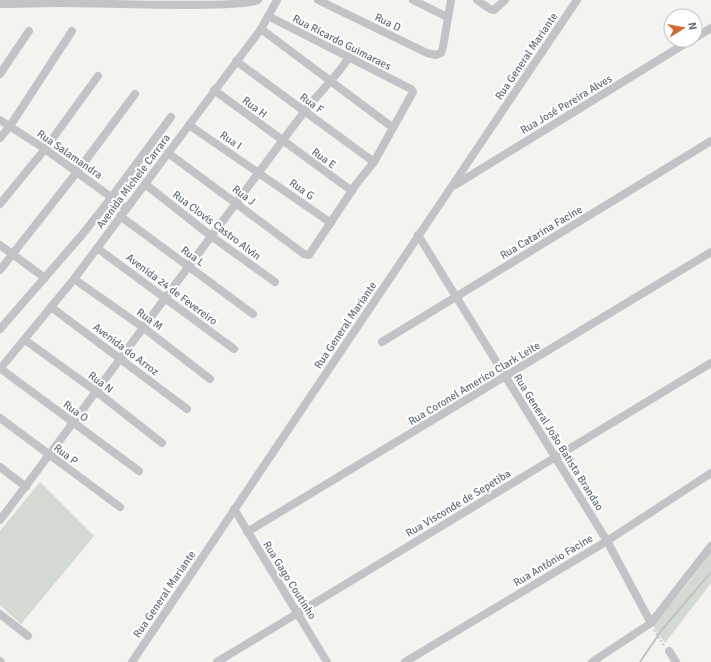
<svg xmlns="http://www.w3.org/2000/svg" width="711" height="662" font-family="Signika,sans-serif">
<rect width="100%" height="100%" fill="#f3f3ef"/>
<!-- green -->
<g fill="#d3dad1">
<polygon points="40,482 94,536 21,624 0,605 0,531"/>
<polygon points="711,552 711,570 658,634 653,625 686,586"/>
<polygon points="711,573 711,583 665,643 659,635 661,631"/>
</g>
<g fill="none" stroke-linecap="round" stroke-linejoin="round">
<!-- stream -->
<polyline stroke="#bbc3c9" stroke-width="2" points="640,662 661,631 711,572"/>
<!-- path -->
<polyline stroke="#b8babc" stroke-width="1.5" stroke-dasharray="2 2" stroke-linecap="butt" points="654,630 664,646"/>
<!-- minor -->
<g stroke="#c1c3c7" stroke-width="8">
<polyline points="318,0 427,53 436,55 441,53 443,47 451,0"/>
<polyline points="413,0 447,17"/>
<polyline points="477,0 490,9 494,10 505,0"/>
<path d="M0,4C21,4 43,3 64,3C90,3 247,9 258,0"/>
<polyline points="261,29 392,127"/>
<polyline points="695,38 711,28"/>
<polyline points="236,61 374,162"/>
<polyline points="0,74 29,31"/>
<polyline points="214,90 352,191"/>
<polyline points="0,120 45,149 126,208"/>
<polyline points="189,125 331,223"/>
<polyline points="0,138 10,126 72,31"/>
<polyline points="168,153 304,254 309,255 357,183 374,162 413,92 411,89 268,16"/>
<polyline points="145,184 211,236 275,282"/>
<polyline points="455,185 691,40"/>
<polyline points="0,204 45,149 98,76"/>
<polyline points="120,216 253,314"/>
<polyline points="418,235 607,541 651,623"/>
<polyline points="0,245 45,278"/>
<polyline points="97,248 234,349"/>
<polyline points="0,270 77,172 135,94"/>
<polyline points="74,279 144,328 210,379"/>
<polyline points="51,307 187,409"/>
<polyline points="0,329 81,236 108,202 171,117"/>
<polyline points="25,340 97,392 162,443"/>
<polyline points="382,342 711,141"/>
<polyline points="0,369 74,279 261,29 277,0"/>
<polyline points="1,369 139,471"/>
<polyline points="0,418 120,507"/>
<polyline points="0,467 26,487"/>
<polyline points="234,509 327,662"/>
<path d="M0,520C72,426 141,329 213,234C244,193 274,151 305,111C319,92 337,77 349,57"/>
<polyline points="247,532 711,252"/>
<polyline points="0,614 28,636"/>
<polyline points="669,651 676,662"/>
<polyline points="0,661 1,662"/>
<polyline points="132,662 577,0"/>
<polyline points="217,662 711,363"/>
<polyline points="405,662 607,541 711,473"/>
<polyline points="592,662 651,623 711,546"/>
</g>
</g>
<g text-anchor="middle" stroke-width="4" stroke-linejoin="round" paint-order="stroke">
<!-- street labels -->
<g font-size="11" fill="#65707e" stroke="#fff">
<text transform="translate(388 22) rotate(26)" y="4">Rua D</text>
<text transform="translate(342 42) rotate(27)" y="4">Rua Ricardo Guimaraes</text>
<text transform="translate(526 56) rotate(-56)" y="4">Rua General Mariante</text>
<text transform="translate(312 103) rotate(36)" y="4">Rua F</text>
<text transform="translate(566 104) rotate(-31)" y="4">Rua José Pereira Alves</text>
<text transform="translate(255 107) rotate(37)" y="4">Rua H</text>
<text transform="translate(231 140) rotate(34)" y="4">Rua I</text>
<text transform="translate(70 154) rotate(35)" y="4">Rua Salamandra</text>
<text transform="translate(324 158) rotate(36)" y="4">Rua E</text>
<text transform="translate(133 181) rotate(-53)" y="4">Avenida Michele Carrara</text>
<text transform="translate(302 189) rotate(35)" y="4">Rua G</text>
<text transform="translate(244 195) rotate(37)" y="4">Rua J</text>
<text transform="translate(217 225) rotate(37)" y="4">Rua Clovis Castro Alvin</text>
<text transform="translate(541 232) rotate(-31)" y="4">Rua Catarina Facine</text>
<text transform="translate(193 256) rotate(36)" y="4">Rua L</text>
<text transform="translate(172 289) rotate(37)" y="4">Avenida 24 de Fevereiro</text>
<text transform="translate(150 319) rotate(36)" y="4">Rua M</text>
<text transform="translate(345 325) rotate(-56)" y="4">Rua General Mariante</text>
<text transform="translate(126 349) rotate(37)" y="4">Avenida do Arroz</text>
<text transform="translate(101 382) rotate(37)" y="4">Rua N</text>
<text transform="translate(474 383) rotate(-31)" y="4">Rua Coronel Americo Clark Leite</text>
<text transform="translate(76 411) rotate(36)" y="4">Rua O</text>
<text transform="translate(559 442) rotate(58)" y="4">Rua General João Batista Brandao</text>
<text transform="translate(66 454) rotate(37)" y="4">Rua P</text>
<text transform="translate(458 503) rotate(-31)" y="4">Rua Visconde de Sepetiba</text>
<text transform="translate(553 560) rotate(-31)" y="4">Rua Antônio Facine</text>
<text transform="translate(290 580) rotate(58)" y="4">Rua Gago Coutinho</text>
<text transform="translate(164 594) rotate(-56)" y="4">Rua General Mariante</text>
</g>
</g>
<!-- north arrow -->
<g transform="translate(683 28) rotate(79)"><circle r="19" fill="#ffffff" stroke="#c1c6cb"/>
<path d="M0-3L7 15L0 10L-7 15Z" fill="#d4692f"/>
<text y="-6" font-size="11" font-weight="bold" text-anchor="middle" fill="#65707e">N</text>
</g>
</svg>
